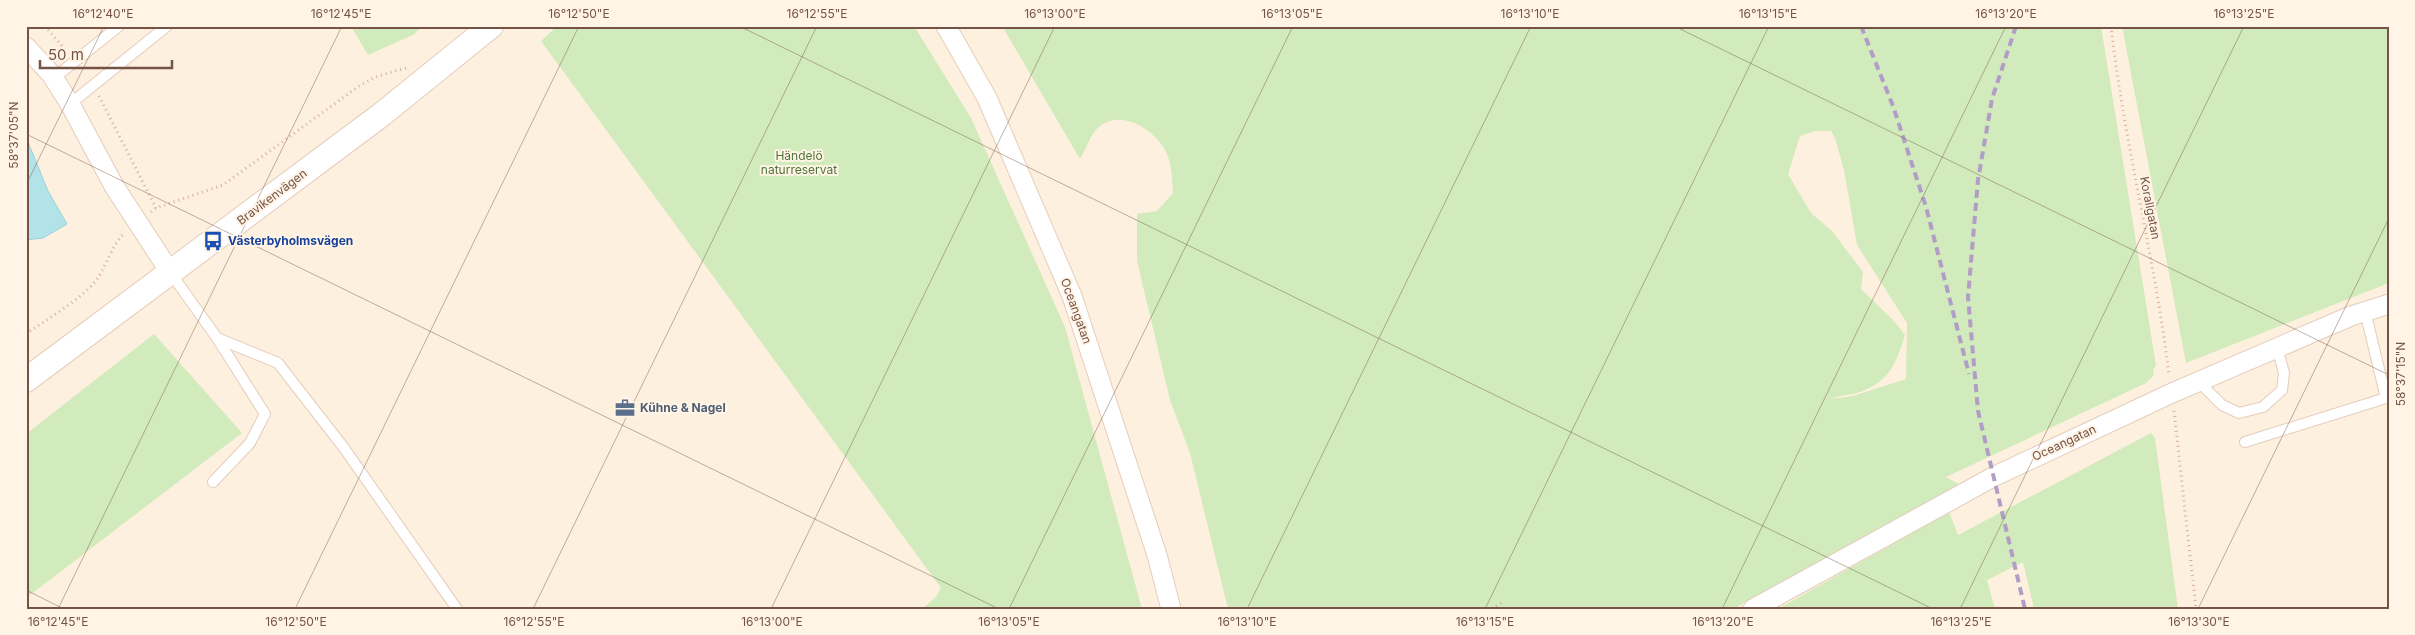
<svg xmlns="http://www.w3.org/2000/svg" width="2415" height="635" font-family="Inter,sans-serif">
<rect width="100%" height="100%" fill="#fef0de"/>
<!-- green -->
<g fill="#d2ebbc" fill-rule="evenodd">
<polygon points="351,26 423,26 413,35 368,55"/>
<polygon points="557,26 914,26 971,118 1065,327 1142,609 922,609 936,597 941,588 541,41"/>
<path d="M1002,26H2101L2156,365L2153,370L2154,375L2146,383L1946,477L1962,486L1733,609H1228L1190,453L1170,400L1137,261V214L1157,211L1173,193C1172,181 1172,166 1167,154C1158,132 1123,108 1100,126C1090,134 1087,148 1080,159ZM1815,131H1831L1835,138L1844,170L1857,245L1907,323L1906,379L1853,396L1831,399C1837,396 1848,395 1857,393C1889,383 1896,364 1905,335L1894,321L1861,289L1863,272L1832,231L1811,213L1788,174L1800,136Z"/>
<polygon points="2122,26 2389,26 2389,283 2186,363"/>
<polygon points="154,334 242,433 26,598 26,434"/>
<polygon points="2151,433 2155,438 2178,609 2034,609 2023,562 1987,580 1995,609 1778,609 1949,512 1958,535"/>
</g>
<!-- water -->
<polygon fill="#b2e3e8" stroke="#98d3da" points="26,137 48,191 67,224 43,238 26,240"/>
<g fill="none" stroke-linecap="round" stroke-linejoin="round">
<defs>
<g id="service">
<polyline points="54,78 119,26"/>
<polyline points="70,104 167,26"/>
<polyline points="170,272 217,338 278,363 344,448 457,609"/>
<polyline points="2198,381 2222,405 2239,413 2263,407 2282,390 2284,373 2277,347"/>
<polyline points="2245,442 2386,398 2365,311"/>
<polyline points="213,482 250,443 265,414 217,338"/>
</g>
<g id="minor">
<polyline points="946,26 987,98 1072,296 1157,555 1171,609"/>
<polyline points="26,47 51,74 70,104 114,186 170,272"/>
<polyline points="1753,609 1993,477 2172,393 2351,316 2389,304"/>
</g>
<polyline id="tertiary" points="26,380 381,115 491,26"/>
</defs>
<!-- service casing -->
<use href="#service" stroke="#e4cdbd" stroke-width="12"/>
<!-- minor casing -->
<use href="#minor" stroke="#e4cdbd" stroke-width="21"/>
<!-- tertiary casing -->
<use href="#tertiary" stroke="#e4cdbd" stroke-width="26"/>
<!-- path -->
<g stroke="#d9ae98" stroke-width="3" stroke-dasharray="1 4" stroke-linecap="butt">
<polyline points="45,26 67,52"/>
<path d="M2111,26C2124,143 2155,258 2169,375"/>
<polyline points="99,96 156,208"/>
<polyline points="151,212 156,208 223,185 359,86 375,77 406,68"/>
<path d="M26,334C45,320 77,302 92,285C107,269 111,244 125,233"/>
<polyline points="2174,411 2196,609"/>
<polyline points="1492,609 1504,601"/>
</g>
<!-- service -->
<use href="#service" stroke="#fff" stroke-width="10"/>
<!-- minor -->
<use href="#minor" stroke="#fff" stroke-width="19"/>
<!-- tertiary -->
<use href="#tertiary" stroke="#fff" stroke-width="24"/>
<!-- rail -->
<g stroke="#b19dc6" stroke-width="4" stroke-dasharray="8 5" stroke-linecap="butt">
<polyline points="1861,26 1893,106 1926,207 1969,374"/>
<polyline points="2016,26 1992,99 1978,180 1968,297 1978,411 2025,609"/>
</g>
</g>
<!-- ticks -->
<path fill="none" stroke="#755445" stroke-width="1" stroke-opacity="0.45" d="M739,26L1933,609M1674,26L2389,375M26,134L999,609M26,185L104,26M26,590L64,609M58,609L342,26M295,609L579,26M533,609L817,26M771,609L1055,26M1009,609L1293,26M1247,609L1531,26M1485,609L1769,26M1722,609L2006,26M1960,609L2244,26M2198,609L2389,218"/>
<!-- icons -->
<defs>
<symbol id="bus-bare" viewBox="-9 -9 18 18"><path d="M-5-6H5V4H4V6H2V4H-2V6H-4V4H-5ZM-3.5-4V0h7V-4ZM-3.5 1.2v1.5H-2V1.2ZM2 1.2v1.5H3.5V1.2Z" fill="#1a4fb4" stroke="#fff4e6" stroke-width="2.5" paint-order="stroke"/></symbol>
<symbol id="office-bare" viewBox="-9 -9 18 18"><path d="M-6-3h4V-5.5h4V-3h4V5H-6ZM-1-4.5V-3h2v-1.5ZM-6 0V1H6V0Z" fill="#5c6f8a" stroke="#fff4e6" stroke-width="2.5" paint-order="stroke"/></symbol>
</defs>
<g fill-rule="evenodd">
<use href="#bus-bare" x="199" y="227" width="28" height="28"/>
<use href="#office-bare" x="611" y="394" width="28" height="28"/>
</g>
<g text-anchor="middle" stroke-width="4" stroke-linejoin="round" paint-order="stroke">
<!-- park labels -->
<g font-size="12" fill="#4f763a" stroke="#fff4e6">
<text x="799" y="160">Händelö<tspan x="799" dy="14">naturreservat</tspan></text>
</g>
<!-- street labels -->
<g font-size="12" fill="#755445" stroke="#fff4e6">
<text transform="translate(272 197) rotate(-37)" y="4">Bravikenvägen</text>
<text transform="translate(2150 208) rotate(79)" y="4">Korallgatan</text>
<text transform="translate(1076 311) rotate(70)" y="4">Oceangatan</text>
<text transform="translate(2064 443) rotate(-25)" y="4">Oceangatan</text>
</g>
<!-- transit labels -->
<g font-size="12" font-weight="bold" fill="#164399" stroke="#fff4e6" text-anchor="start">
<text x="228" y="245">Västerbyholmsvägen</text>
</g>
<!-- service labels -->
<g font-size="12" font-weight="bold" fill="#4e5e75" stroke="#fff4e6" text-anchor="start">
<text x="640" y="412">Kühne &amp; Nagel</text>
</g>
</g>
<!-- border -->
<rect width="2415" height="635" fill="none" stroke="#fff4e6" stroke-width="55"/>
<!-- scale -->
<path d="M40 60v8h132v-8" fill="none" stroke="#755445" stroke-width="2.5"/>
<text x="48" y="60" font-size="15" fill="#755445" stroke="#fff4e6" stroke-width="4" paint-order="stroke">50 m</text>
<rect x="28" y="28" width="2360" height="580" fill="none" stroke="#755445" stroke-width="2"/>
<g font-size="12" text-anchor="middle" fill="#755445">
<text x="103" y="18">16°12'40"E</text>
<text x="341" y="18">16°12'45"E</text>
<text x="579" y="18">16°12'50"E</text>
<text x="817" y="18">16°12'55"E</text>
<text x="1055" y="18">16°13'00"E</text>
<text x="1292" y="18">16°13'05"E</text>
<text x="1530" y="18">16°13'10"E</text>
<text x="1768" y="18">16°13'15"E</text>
<text x="2006" y="18">16°13'20"E</text>
<text x="2244" y="18">16°13'25"E</text>
<text transform="translate(14 135) rotate(-90)" y="4">58°37'05"N</text>
<text transform="translate(2401 374) rotate(-90)" y="4">58°37'15"N</text>
<text x="58" y="626">16°12'45"E</text>
<text x="296" y="626">16°12'50"E</text>
<text x="534" y="626">16°12'55"E</text>
<text x="772" y="626">16°13'00"E</text>
<text x="1009" y="626">16°13'05"E</text>
<text x="1247" y="626">16°13'10"E</text>
<text x="1485" y="626">16°13'15"E</text>
<text x="1723" y="626">16°13'20"E</text>
<text x="1961" y="626">16°13'25"E</text>
<text x="2199" y="626">16°13'30"E</text>
</g>
</svg>
